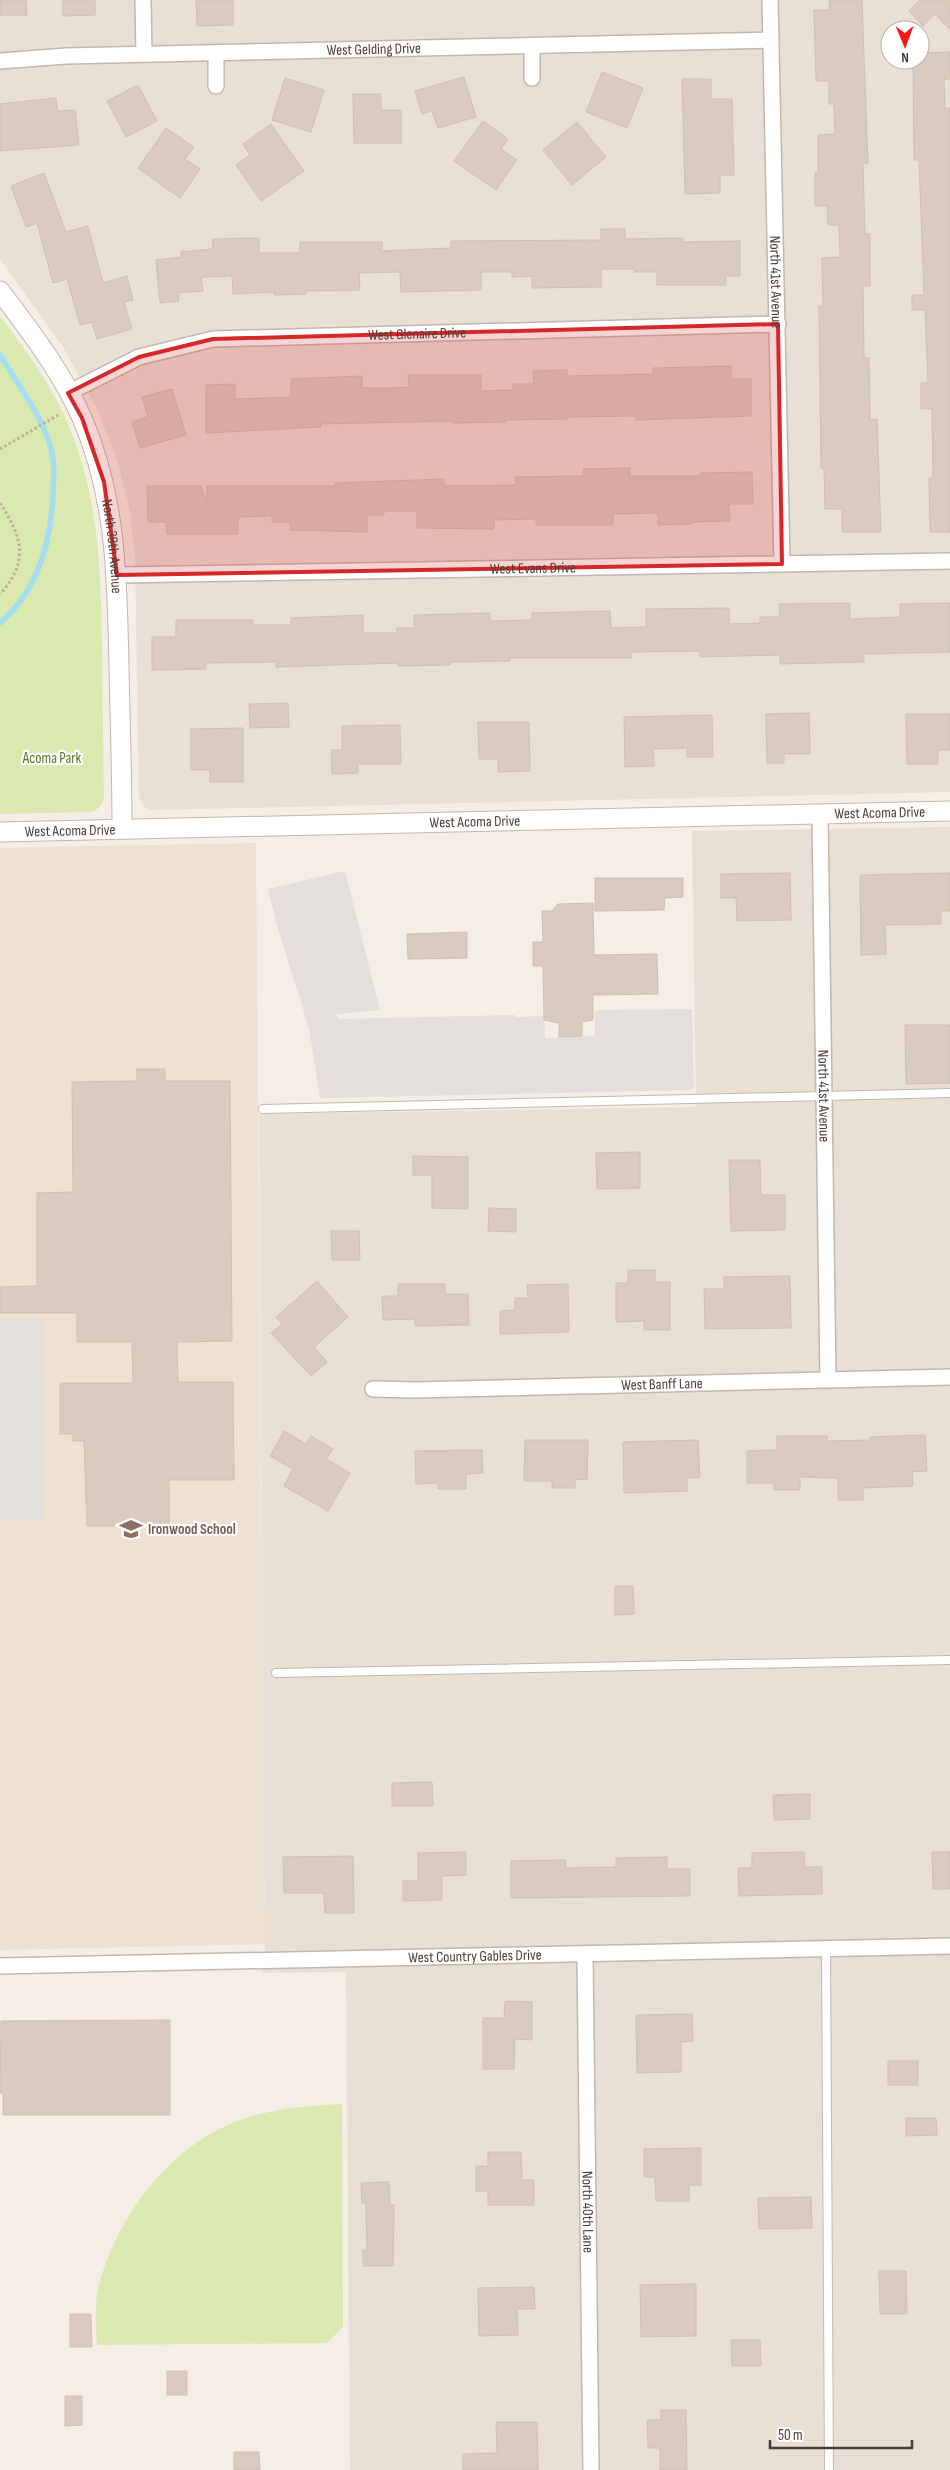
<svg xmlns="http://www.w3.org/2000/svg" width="950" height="2470" font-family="'Sofia Sans Condensed',sans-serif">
<rect width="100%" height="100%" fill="#f4eee7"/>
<!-- residential -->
<g fill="#e8dfd5" fill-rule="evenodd">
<path d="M0,0H950V792L151,810L144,807L139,798L135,558L130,511L118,463L97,409L63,347L0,259ZM890,30H920V60H890Z"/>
<polygon points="950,827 950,2470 350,2470 346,1972 263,1973 265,1944 259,1114 696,1107 692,831"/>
</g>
<!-- education -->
<polygon fill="#ede1d1" points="256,843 265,1944 0,1950 0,848"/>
<!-- green -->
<g fill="#d9e9af">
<path d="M0,316C25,349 50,383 67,422C99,496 101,569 102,649C103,698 103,748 104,797C102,805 99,809 92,812L0,814Z"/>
<path d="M342,2104L343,2327L327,2343L97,2345C95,2323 94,2299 101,2277C121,2214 167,2151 230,2124C265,2109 304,2106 342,2104Z"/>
</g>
<!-- parking -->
<g fill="#e2dfdc">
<polygon points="345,871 380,1010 338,1014 336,1015 338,1019 515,1015 516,1017 544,1016 545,1038 595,1036 595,1012 601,1010 692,1009 694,1090 320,1098 309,1028 278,929 268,889"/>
<polygon points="0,1321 42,1321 43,1521 0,1521"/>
</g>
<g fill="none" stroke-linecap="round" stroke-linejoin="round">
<!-- stream -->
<path stroke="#a3def2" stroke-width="5.5" d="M0,355C17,383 40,413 50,445C55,461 54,477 53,494C51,542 39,590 0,623"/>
</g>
<!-- building -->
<g fill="#d9cbc0" stroke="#d1bfb0">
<polygon points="0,0 26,0 27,15 0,15"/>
<polygon points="63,0 95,0 95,15 63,16"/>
<polygon points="196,0 233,0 233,25 197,26"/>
<polygon points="829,0 862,0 868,163 863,163 865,234 870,234 870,286 863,286 864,358 869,358 870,420 877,419 881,532 842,532 842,509 825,509 824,468 821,468 819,306 823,306 822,258 840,257 839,225 828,225 827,206 815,206 815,173 818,173 818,135 835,134 834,104 829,104 829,81 816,81 814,10 830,10"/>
<polygon points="920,0 950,0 950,30 935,14 923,26 909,11"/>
<polygon points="950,52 950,79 944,79 945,108 950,108 950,532 930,532 929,478 933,478 932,409 921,409 921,383 928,383 925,310 912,310 912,295 924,295 919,160 914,160 913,60 920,60 920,53"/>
<polygon points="602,72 643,88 627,128 586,112"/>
<polygon points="464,77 476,117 438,128 432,111 422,114 415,91"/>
<polygon points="285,78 324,90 311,132 272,120"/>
<polygon points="682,79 711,79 711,99 732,99 734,175 720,175 720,193 685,194"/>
<polygon points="138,85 157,121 126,137 107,101"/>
<polygon points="353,94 381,94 381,110 401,110 401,143 354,143"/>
<polygon points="56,98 58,111 75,110 79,145 0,151 0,104"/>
<polygon points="483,121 508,139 501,149 517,160 496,190 454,161"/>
<polygon points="577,122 606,157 572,185 543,150"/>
<polygon points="271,124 304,171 261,201 236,165 250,155 243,144"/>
<polygon points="166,128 194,147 185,159 200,169 180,198 138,168"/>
<polygon points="44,173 66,232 88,226 103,283 127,276 133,300 124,302 132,329 97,339 92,322 80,325 67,279 53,283 37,223 26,227 11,186"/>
<polygon points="601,229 625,229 625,239 683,238 683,242 740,241 740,276 726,276 726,285 657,285 657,272 634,272 634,269 601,269 601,287 532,288 532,276 512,277 512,272 481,272 481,290 401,292 400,272 359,273 360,290 305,291 306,294 274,295 274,292 233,294 232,276 201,277 203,291 178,293 179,301 160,303 156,260 181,257 181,252 213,249 212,239 259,238 259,253 300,253 300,242 382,242 382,251 451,248 451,241 601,240"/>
<polygon points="731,366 731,379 751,379 751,416 636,420 636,416 568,417 568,419 505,420 505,422 453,423 453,421 320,424 321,427 206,433 206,385 235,384 235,399 268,398 291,397 291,379 362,376 362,388 391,388 409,387 408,375 481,375 481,391 513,390 513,384 534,384 533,371 567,370 567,376 653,374 653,368"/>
<polygon points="172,389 186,435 140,448 132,422 148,417 142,397"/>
<polygon points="630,468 630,476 701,476 701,473 752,472 753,504 729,504 730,521 691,522 691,524 658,525 658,513 613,514 613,525 536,525 536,519 494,520 494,529 417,528 417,511 384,511 384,515 367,515 367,532 290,530 290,522 272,522 272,516 238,517 238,534 167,534 166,522 148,522 147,486 201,486 206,502 207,486 335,486 335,483 444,479 444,486 516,485 515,477 583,476 583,469"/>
<polygon points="850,603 850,619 900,617 900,604 950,603 950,652 864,654 864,662 780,664 780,655 700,657 700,651 631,652 631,658 510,658 510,661 450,662 450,665 398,666 398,663 276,667 276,662 206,663 206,669 152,670 152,637 176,637 176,620 253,620 253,625 291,625 291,618 363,615 363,633 397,633 397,628 414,628 414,615 490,613 490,621 532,620 532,613 610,611 611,628 646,627 646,609 729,608 729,624 760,623 760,617 780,617 779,604"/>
<polygon points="288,703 289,727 250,728 249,704"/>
<polygon points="809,713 810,754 784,754 784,763 767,763 766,714"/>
<polygon points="906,714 950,714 950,750 938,750 938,764 907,764"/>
<polygon points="712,715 713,757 687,757 687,748 653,749 654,766 625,767 624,717"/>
<polygon points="478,722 529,722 530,771 498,772 498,759 479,759"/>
<polygon points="400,725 401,764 358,764 358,773 332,774 331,750 342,750 342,726"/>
<polygon points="243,728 243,782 210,782 210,770 191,770 191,729"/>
<polygon points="790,873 791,920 737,921 736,898 721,898 721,874"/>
<polygon points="950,873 950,911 941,911 941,924 885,925 886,954 861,955 860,875"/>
<polygon points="595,878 683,878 683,897 665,898 664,910 595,911"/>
<polygon points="593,903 594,955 657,954 658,994 593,995 593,1020 582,1022 582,1036 559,1037 559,1023 544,1020 543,966 533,966 533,942 543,942 542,911 552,911 558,904"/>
<polygon points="467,932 467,958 408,959 407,934"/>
<polygon points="905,1025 950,1025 950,1083 906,1084"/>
<polygon points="137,1069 165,1069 165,1081 230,1081 232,1341 177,1342 178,1382 233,1382 234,1480 169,1480 169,1526 87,1526 84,1441 73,1441 73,1434 60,1434 60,1383 133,1383 132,1342 77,1342 77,1313 0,1313 0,1287 37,1286 37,1193 73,1192 72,1082 137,1081"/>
<polygon points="640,1152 640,1188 597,1189 596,1153"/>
<polygon points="413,1156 468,1157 468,1209 432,1208 432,1175 413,1175"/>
<polygon points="729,1160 760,1160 761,1195 785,1195 785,1230 731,1231"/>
<polygon points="489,1208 516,1209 516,1232 488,1231"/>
<polygon points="331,1231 359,1231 360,1260 332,1260"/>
<polygon points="628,1270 655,1270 655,1282 670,1282 670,1330 644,1330 644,1321 616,1322 616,1283 628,1283"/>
<polygon points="790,1276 791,1328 705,1329 704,1289 724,1289 724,1277"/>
<polygon points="317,1281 348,1317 314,1347 327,1362 311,1376 271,1333 282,1324 276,1317"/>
<polygon points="398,1284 445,1284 445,1294 468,1294 469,1325 415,1326 415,1319 383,1320 382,1296 398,1296"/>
<polygon points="568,1284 569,1332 500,1334 500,1311 515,1310 515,1298 528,1298 527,1285"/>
<polygon points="284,1431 306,1444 311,1436 333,1449 326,1459 350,1473 328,1511 284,1486 293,1469 270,1456"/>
<polygon points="925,1435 927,1471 912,1472 913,1486 863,1488 863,1500 838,1500 838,1478 800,1477 800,1490 774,1490 774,1483 747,1483 747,1451 777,1450 777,1436 827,1436 827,1441 870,1440 870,1437"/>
<polygon points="525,1440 588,1440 587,1480 575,1479 575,1488 552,1488 552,1481 524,1481"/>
<polygon points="698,1440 700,1477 687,1478 687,1491 624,1493 623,1442"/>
<polygon points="482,1450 483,1473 466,1474 466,1489 438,1489 438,1483 416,1484 415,1451"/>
<polygon points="615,1586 633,1586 634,1614 615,1615"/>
<polygon points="432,1782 433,1806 392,1806 392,1783"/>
<polygon points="810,1794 810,1819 774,1820 773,1795"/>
<polygon points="466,1852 466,1875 442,1876 442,1900 403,1901 403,1881 418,1881 418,1853"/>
<polygon points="804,1852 805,1867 822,1867 822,1894 739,1896 738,1868 752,1868 752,1853"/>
<polygon points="932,1852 950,1852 950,1889 933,1889"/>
<polygon points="353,1856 354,1913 325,1913 324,1893 284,1893 283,1857"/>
<polygon points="667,1857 667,1869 690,1869 690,1896 511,1898 511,1861 566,1860 566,1868 616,1867 616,1858"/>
<polygon points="505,2001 532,2002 532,2040 515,2039 514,2069 483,2069 483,2018 504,2018"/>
<polygon points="692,2014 693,2041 681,2042 681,2072 637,2073 636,2015"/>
<polygon points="170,2020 170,2115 3,2115 3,2093 0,2093 1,2021"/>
<rect x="888" y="2061" width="30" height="24"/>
<polygon points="906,2118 936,2118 937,2135 906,2136"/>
<polygon points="701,2148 701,2185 689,2185 689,2201 656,2201 655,2177 644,2177 644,2149"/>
<polygon points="488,2152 521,2152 522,2180 534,2180 534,2205 488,2205 488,2191 476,2191 476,2166 488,2166"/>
<polygon points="389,2182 390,2205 394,2205 393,2266 363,2266 363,2250 367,2250 366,2203 362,2203 361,2183"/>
<polygon points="811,2197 812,2228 759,2229 758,2198"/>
<polygon points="879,2271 906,2271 907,2314 880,2314"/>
<polygon points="696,2284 696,2336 641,2337 640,2285"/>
<polygon points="534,2287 535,2309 517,2309 518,2335 479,2336 478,2288"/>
<polygon points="70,2314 91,2314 92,2347 70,2347"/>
<polygon points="731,2340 760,2340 761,2366 732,2366"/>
<rect x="167" y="2371" width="20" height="24"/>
<polygon points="65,2396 82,2396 82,2425 65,2426"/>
<polygon points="661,2410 686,2410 687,2470 660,2470 660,2448 648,2448 647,2420 661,2420"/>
<polygon points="496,2422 537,2422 538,2470 463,2470 463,2454 497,2453"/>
<polygon points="234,2452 259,2452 260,2470 234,2470"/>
</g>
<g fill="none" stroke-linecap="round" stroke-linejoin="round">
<defs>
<g id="service">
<polyline points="263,1109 950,1093"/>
<polyline points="276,1673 950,1660"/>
<polyline points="826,1949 829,2470"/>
</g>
<g id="minor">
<polyline points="143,0 144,54"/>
<path id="s1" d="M770,0L782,564"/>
<polyline points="532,46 532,78"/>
<polyline points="216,53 216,86"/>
<path id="s2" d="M0,61L66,56L771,40"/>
<path id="s3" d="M68,393L139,357L213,339L778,324"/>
<path id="s4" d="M117,575L950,561"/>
<path id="s5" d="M820,814L828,1380"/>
<path id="s6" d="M373,1389L414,1390L950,1377"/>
<path id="s7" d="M585,1954L591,2470"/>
<path id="s8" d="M0,1966L950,1946"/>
</g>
<g id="tertiary">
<path id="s9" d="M0,291C30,331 62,372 82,418C117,499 117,580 119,666C120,720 122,774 122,829"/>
<path id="s10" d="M0,832L950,811"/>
</g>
</defs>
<!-- service casing -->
<use href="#service" stroke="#c3b7ad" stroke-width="10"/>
<!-- minor casing -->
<use href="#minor" stroke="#c3b7ad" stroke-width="18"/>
<!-- tertiary casing -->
<use href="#tertiary" stroke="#c3b7ad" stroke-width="21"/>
<!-- path -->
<g stroke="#c2ae9b" stroke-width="3" stroke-dasharray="2.5 2.5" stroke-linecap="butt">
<polyline points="0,449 60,414"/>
<path d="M0,503C22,537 30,561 0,594"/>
</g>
<!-- service -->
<use href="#service" stroke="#fff" stroke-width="8"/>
<!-- minor -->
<use href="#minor" stroke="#fff" stroke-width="15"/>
<!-- tertiary -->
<use href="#tertiary" stroke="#fff" stroke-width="19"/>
</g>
<!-- marked area -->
<path fill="#d62828" fill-opacity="0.2" stroke="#d62828" stroke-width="4" stroke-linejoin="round" d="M778,324L782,564L117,575L104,482L82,418L68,393L139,357L213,339Z"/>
<!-- icons -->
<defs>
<symbol id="school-bare" viewBox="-9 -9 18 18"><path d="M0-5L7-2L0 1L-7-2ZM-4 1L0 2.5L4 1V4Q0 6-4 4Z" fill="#8d6e63" stroke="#fff" stroke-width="2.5" paint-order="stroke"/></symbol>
</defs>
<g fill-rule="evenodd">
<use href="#school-bare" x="115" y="1513" width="32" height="32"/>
</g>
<g text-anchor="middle" stroke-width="4.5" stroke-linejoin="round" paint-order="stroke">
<!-- street labels -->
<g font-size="15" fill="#483e36" stroke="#fff">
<text dy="5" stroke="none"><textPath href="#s2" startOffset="374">West Gelding Drive</textPath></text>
<text dy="5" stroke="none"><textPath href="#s1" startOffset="282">North 41st Avenue</textPath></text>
<text dy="5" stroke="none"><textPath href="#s3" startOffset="360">West Glenaire Drive</textPath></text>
<text dy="5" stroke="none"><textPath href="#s9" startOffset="284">North 39th Avenue</textPath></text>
<text dy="5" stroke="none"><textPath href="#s4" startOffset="416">West Evans Drive</textPath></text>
<text dy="5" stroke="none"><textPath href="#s10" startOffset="880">West Acoma Drive</textPath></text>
<text dy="5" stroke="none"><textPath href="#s10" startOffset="475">West Acoma Drive</textPath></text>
<text dy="5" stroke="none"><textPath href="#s10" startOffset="70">West Acoma Drive</textPath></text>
<text dy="5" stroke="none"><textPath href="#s5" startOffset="282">North 41st Avenue</textPath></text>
<text dy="5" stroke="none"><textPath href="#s6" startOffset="289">West Banff Lane</textPath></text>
<text dy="5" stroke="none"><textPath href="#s8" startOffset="475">West Country Gables Drive</textPath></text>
<text dy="5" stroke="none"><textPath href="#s7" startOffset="258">North 40th Lane</textPath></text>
</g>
<!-- park labels -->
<g font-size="15" fill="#557b28" stroke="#fff">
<text x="52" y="763">Acoma Park</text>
</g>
<!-- education labels -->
<g font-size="15" font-weight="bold" fill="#785e54" stroke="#fff" text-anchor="start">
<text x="148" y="1534">Ironwood School</text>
</g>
</g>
<!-- north arrow -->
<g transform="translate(905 45) rotate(179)"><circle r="24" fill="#ffffff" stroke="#b6b2af"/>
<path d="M0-4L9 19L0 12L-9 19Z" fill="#fe1417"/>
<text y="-8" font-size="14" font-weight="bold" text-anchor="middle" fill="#483e36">N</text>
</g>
<!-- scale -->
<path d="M770 2440v8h142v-8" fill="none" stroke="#483e36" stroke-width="2.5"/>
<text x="778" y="2440" font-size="15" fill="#483e36" stroke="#ffffff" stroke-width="4" paint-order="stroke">50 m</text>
</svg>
